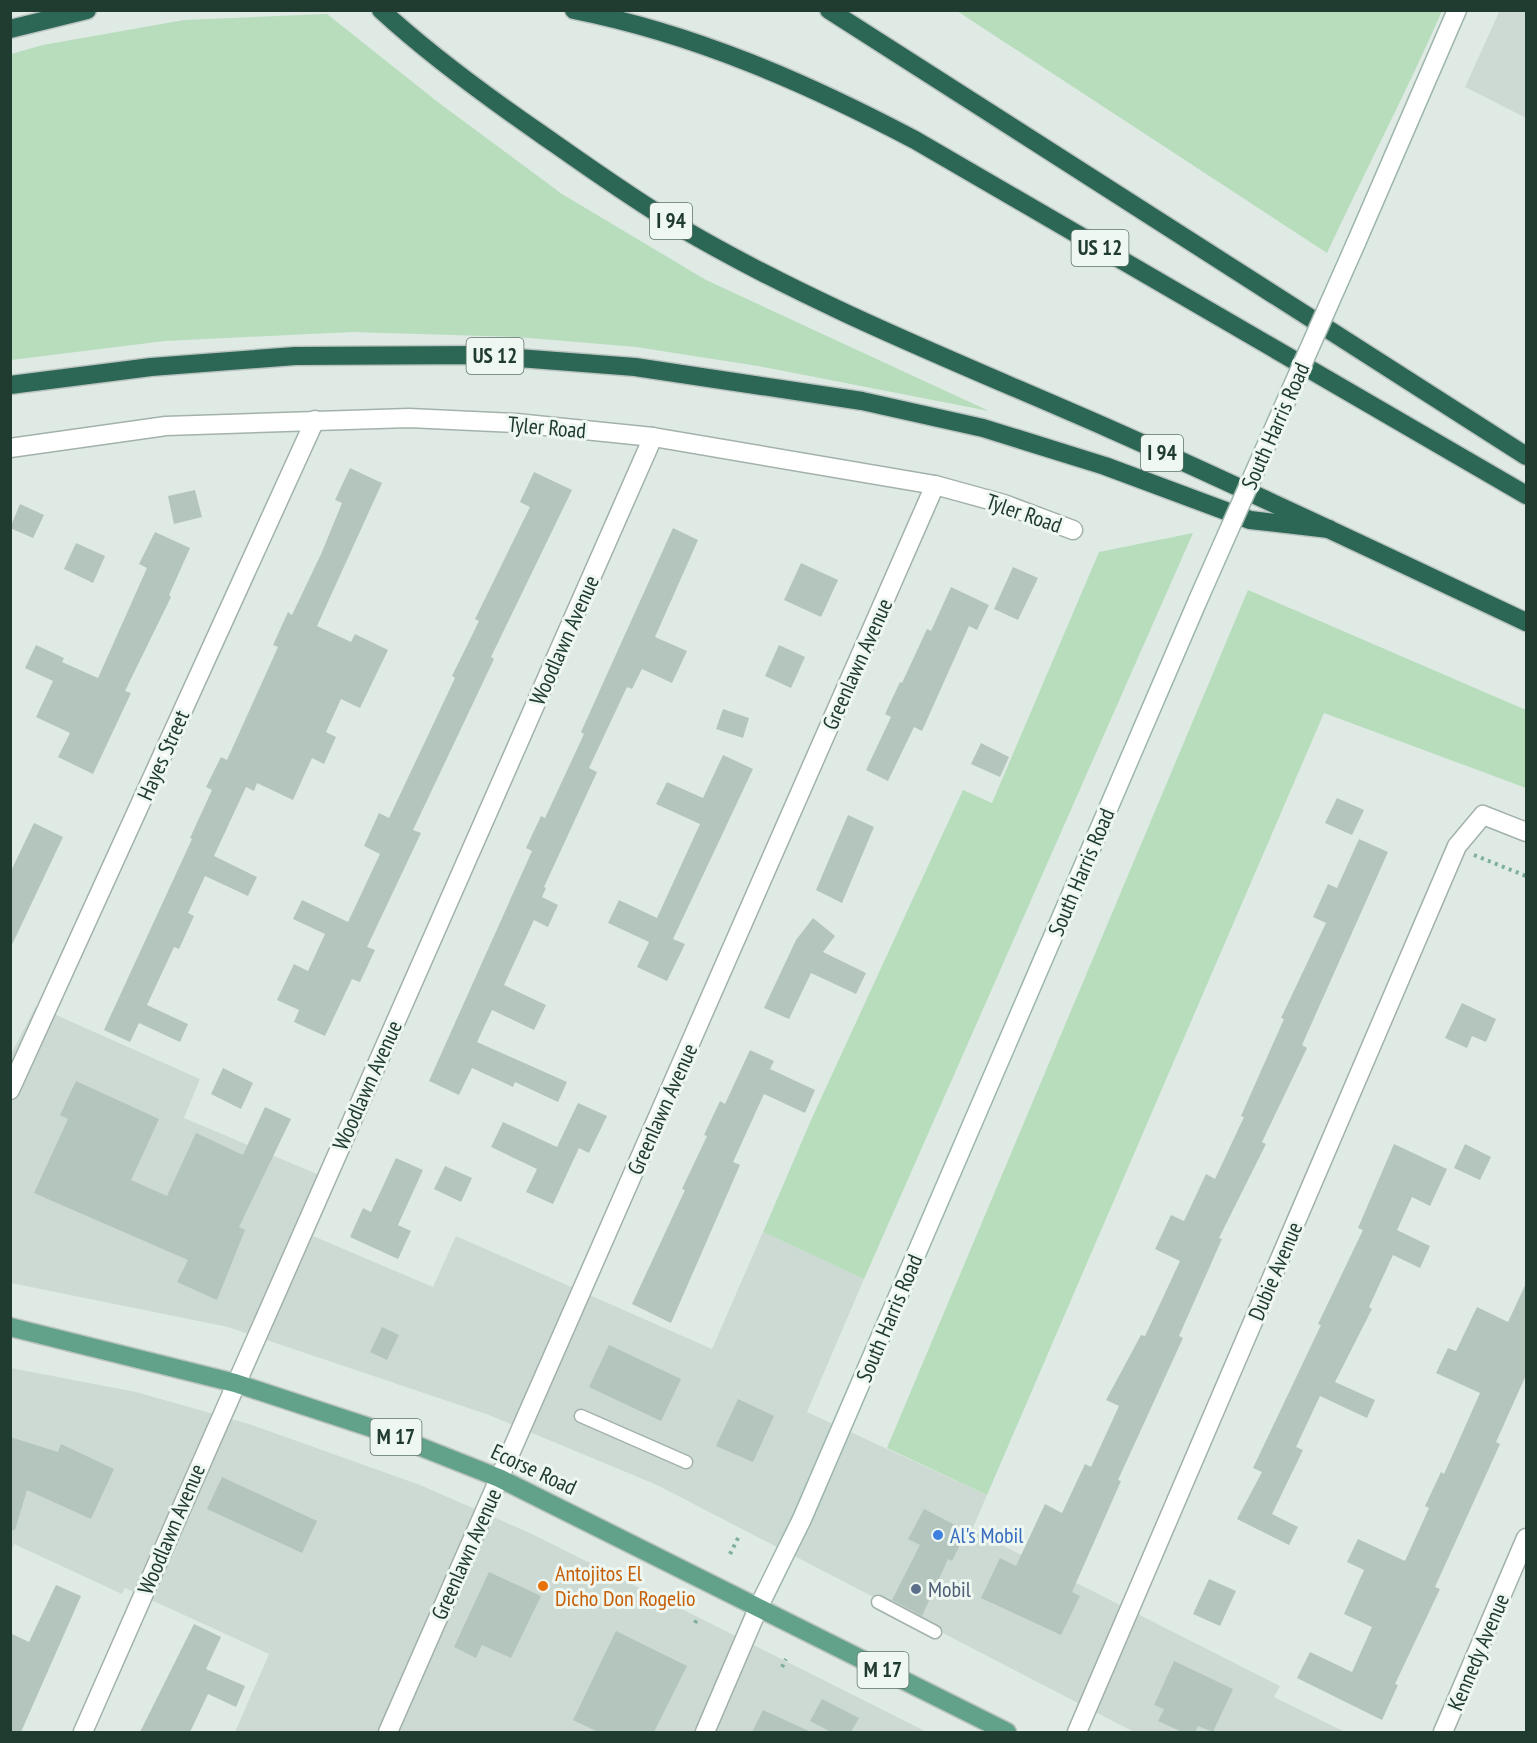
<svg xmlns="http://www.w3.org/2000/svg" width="1537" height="1743" font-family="'PT Sans Narrow',sans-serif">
<rect width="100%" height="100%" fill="#dfeae4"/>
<!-- built -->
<g fill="#cddad3">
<polygon points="1500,10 1526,11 1526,118 1465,87"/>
<polygon points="36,1006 200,1079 184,1118 336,1182 313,1236 433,1287 456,1236 712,1349 763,1232 864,1279 807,1412 987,1495 972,1530 1280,1686 1274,1697 1345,1732 1134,1732 657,1485 489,1415 228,1327 11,1283 10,1056"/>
<polygon points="11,1368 136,1392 249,1424 420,1485 530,1533 927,1732 235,1732 269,1654 125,1588 122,1594 14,1544 11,1552"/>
</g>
<!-- green -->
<g fill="#b7ddbd">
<path d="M957,11H1442C1406,93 1365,171 1327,253Z"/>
<polygon points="327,14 439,103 562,194 706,280 989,411 758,366 636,347 517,337 352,332 165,341 11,360 11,54 43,45 184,20"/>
<polygon points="1193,533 864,1279 763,1232 811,1120 963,790 992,803 1099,552"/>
<polygon points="1248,590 1526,710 1526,788 1324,713 987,1495 887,1448"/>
</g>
<!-- building -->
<g fill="#b4c5bd">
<polygon points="350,468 382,483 317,626 351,642 355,634 388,650 360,708 341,699 326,732 336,737 324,764 312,758 293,800 257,783 254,791 246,787 214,856 257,877 248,896 205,876 188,913 194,916 179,949 174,947 147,1005 188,1024 180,1042 139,1023 130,1042 104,1030 192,839 190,838 212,790 206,787 221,757 227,760 278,647 273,645 288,612 292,615 322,552 342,503 335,500"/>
<polygon points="534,472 572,490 491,657 494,659 413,830 421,833 367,947 375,950 360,982 352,979 325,1036 294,1022 299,1010 277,1000 294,964 308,971 325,934 293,919 302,900 348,922 380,854 364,846 379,813 389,818 455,678 452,676 479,621 475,619 530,507 520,502"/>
<polygon points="195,490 202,517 174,524 168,496"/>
<polygon points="20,504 44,515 33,538 10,528"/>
<polygon points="673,528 698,540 655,637 687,651 672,683 642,669 632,689 627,687 589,768 597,772 544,887 546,888 542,897 558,905 548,927 534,920 504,985 546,1005 534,1030 492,1010 477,1042 567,1082 558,1102 515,1082 513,1087 472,1068 459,1095 429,1081 532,851 526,848 541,816 545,818 584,734 581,732"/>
<polygon points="155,532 190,548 169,595 171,597 125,691 131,693 93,774 58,757 70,733 36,717 53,681 25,668 36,645 64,658 62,662 98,678 147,568 139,564"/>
<polygon points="76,543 105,556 93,583 64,569"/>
<polygon points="801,563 838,580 821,617 784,600"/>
<polygon points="1013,567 1038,578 1018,620 994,609"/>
<polygon points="951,587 989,605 977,630 969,626 922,731 914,727 888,781 866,770 891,717 885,714 900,682 902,683 927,629 931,631"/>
<polygon points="779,645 805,657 791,688 765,676"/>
<polygon points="723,709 749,718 743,738 716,729"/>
<polygon points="981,743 1009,757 1000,777 971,764"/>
<polygon points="723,755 753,769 673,939 685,944 667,981 637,967 649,942 608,923 619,900 657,918 700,824 656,804 667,782 703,798"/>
<polygon points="1337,798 1364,810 1352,835 1325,823"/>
<polygon points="848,815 874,827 842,903 816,890"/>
<polygon points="34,823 63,837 10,949 10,873"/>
<polygon points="1359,839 1388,852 1302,1045 1307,1048 1262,1142 1266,1144 1219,1238 1222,1239 1179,1336 1183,1338 1118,1480 1121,1481 1072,1592 1080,1596 1061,1635 981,1598 1000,1558 1016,1566 1045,1504 1062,1513 1085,1464 1091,1467 1119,1406 1106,1400 1141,1335 1145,1336 1180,1261 1155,1249 1171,1215 1184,1221 1206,1174 1215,1179 1244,1117 1241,1116 1284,1019 1281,1018 1326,923 1313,917 1328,884 1337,888"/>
<polygon points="813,918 835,936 823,952 866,973 856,994 811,973 789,1019 764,1008 796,940"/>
<polygon points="1462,1003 1496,1019 1486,1042 1472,1036 1467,1048 1445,1038"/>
<polygon points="750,1050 774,1061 770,1069 815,1090 805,1113 764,1094 733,1162 740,1165 671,1323 632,1304 685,1190 682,1189 707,1136 704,1135 720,1101 725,1104"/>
<polygon points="223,1068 253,1083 241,1109 211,1094"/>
<polygon points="76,1081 159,1119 131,1180 167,1196 196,1133 243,1155 265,1107 291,1119 239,1227 245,1230 217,1300 177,1282 188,1260 34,1193 68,1119 60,1115"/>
<polygon points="578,1103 607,1116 589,1153 579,1148 553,1204 526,1192 537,1169 491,1147 503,1122 557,1147"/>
<polygon points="1394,1144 1447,1169 1430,1206 1412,1197 1397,1230 1430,1246 1420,1268 1393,1255 1369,1307 1372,1309 1335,1382 1375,1400 1367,1418 1320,1396 1296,1447 1303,1450 1272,1514 1298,1527 1289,1545 1237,1519 1262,1472 1253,1468 1321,1325 1318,1324 1363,1230 1358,1228"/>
<polygon points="1465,1144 1491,1157 1480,1180 1454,1168"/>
<polygon points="396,1158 423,1170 398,1225 411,1231 398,1259 350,1237 363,1208 371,1212"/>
<polygon points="445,1166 472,1178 461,1202 434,1189"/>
<polygon points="1527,1281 1527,1373 1496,1442 1500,1444 1435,1587 1440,1589 1395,1684 1398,1685 1382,1720 1297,1678 1310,1652 1352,1672 1372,1627 1344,1614 1364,1570 1347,1562 1358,1539 1405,1561 1429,1508 1425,1506 1441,1472 1444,1474 1480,1393 1436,1373 1448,1348 1456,1351 1477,1307 1508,1322"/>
<polygon points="382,1327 399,1335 387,1360 370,1352"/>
<polygon points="609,1345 681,1379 661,1421 589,1387"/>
<polygon points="738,1399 774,1416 753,1462 716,1446"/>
<polygon points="10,1437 58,1452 61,1444 114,1469 91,1519 27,1490 15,1530 10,1530"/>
<polygon points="222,1477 317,1521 302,1553 207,1509"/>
<polygon points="924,1509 967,1531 952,1561 948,1559 922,1616 892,1600 920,1545 908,1539"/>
<polygon points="489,1572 541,1596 511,1658 482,1645 476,1658 454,1647"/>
<polygon points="1209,1579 1236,1591 1220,1626 1193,1614"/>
<polygon points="56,1585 81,1596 21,1732 10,1732 10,1633 29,1642"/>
<polygon points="194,1624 221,1637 206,1669 245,1686 236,1707 208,1694 190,1732 140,1732"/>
<polygon points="616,1631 687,1666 654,1732 598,1732 573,1720"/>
<polygon points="1174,1661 1233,1689 1213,1732 1198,1726 1195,1732 1182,1732 1158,1721 1164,1709 1154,1705"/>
<polygon points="822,1699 859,1718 851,1732 831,1732 810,1721"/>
<polygon points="763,1710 811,1732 752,1732"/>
</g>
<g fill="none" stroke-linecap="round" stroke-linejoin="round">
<defs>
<g id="service">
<polyline points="581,1416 686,1462"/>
<polyline points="878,1602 935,1632"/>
</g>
<g id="minor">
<polyline points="10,448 166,426 409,418 516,423 653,437 935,485 1004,504 1073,530"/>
<polyline points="10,1090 315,420"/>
<polyline points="83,1732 653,437"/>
<polyline points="388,1732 935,485"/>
<polyline points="1077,1732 1457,846 1483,815 1526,832"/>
<polyline points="1443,1732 1526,1538"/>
</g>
<polyline id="tertiary" points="705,1732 759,1606"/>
<g id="secondary">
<polyline points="1356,243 1457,10"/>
<polyline points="759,1606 802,1519 1198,600"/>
</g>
<polyline id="primary" points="10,1327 235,1383 378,1430 499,1478 1007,1732"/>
<g id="motorway">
<path d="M381,10C431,56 486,96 541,134C588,167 634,200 683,229C818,308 967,366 1110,429C1250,491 1388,557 1526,622"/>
<path d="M574,10C695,34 807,83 915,140L1526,495"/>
<polyline points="829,10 1526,456"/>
<polyline points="10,29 87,10"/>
<polyline points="10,385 151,367 295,356 479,355 635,367 862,401 983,428 1105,466 1250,520 1329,529"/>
</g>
</defs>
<!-- service casing -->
<use href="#service" stroke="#a2b2aa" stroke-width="15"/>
<!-- minor casing -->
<use href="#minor" stroke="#a2b2aa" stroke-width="21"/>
<!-- tertiary casing -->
<use href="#tertiary" stroke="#a2b2aa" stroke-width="21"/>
<!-- secondary casing -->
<use href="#secondary" stroke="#9eb6ab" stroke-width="21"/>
<!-- primary casing -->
<use href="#primary" stroke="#bcc4c1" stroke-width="21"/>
<!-- motorway casing -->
<use href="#motorway" stroke="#bcc4c1" stroke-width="21"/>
<!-- path -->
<g stroke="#7eaf9a" stroke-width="4" stroke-dasharray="3 4.5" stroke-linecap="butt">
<polyline points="1474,855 1526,876"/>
<polyline points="730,1554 739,1536"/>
<polyline points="695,1623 698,1617"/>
<polyline points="782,1667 786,1659"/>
</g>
<!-- service -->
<use href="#service" stroke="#fff" stroke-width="12"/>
<!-- minor -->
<use href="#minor" stroke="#fff" stroke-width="18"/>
<!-- tertiary -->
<use href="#tertiary" stroke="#fff" stroke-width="18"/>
<!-- secondary -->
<use href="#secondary" stroke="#fff" stroke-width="18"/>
<!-- primary -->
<use href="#primary" stroke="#62a18a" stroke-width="18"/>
<!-- motorway -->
<use href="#motorway" stroke="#2b6754" stroke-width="18"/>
<defs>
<polyline id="secondary-bridge" points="1198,600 1356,243"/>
</defs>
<!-- secondary-bridge casing -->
<use href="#secondary-bridge" stroke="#9eb6ab" stroke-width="21" stroke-linecap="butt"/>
<!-- secondary-bridge -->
<use href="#secondary-bridge" stroke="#fff" stroke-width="18"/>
</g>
<!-- markers -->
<circle fill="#3f7fe0" stroke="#eff7f2" stroke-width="2" cx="938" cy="1535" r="6"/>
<circle fill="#e8710a" stroke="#eff7f2" stroke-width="2" cx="543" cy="1586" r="6"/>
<circle fill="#5c6f8a" stroke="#eff7f2" stroke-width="2" cx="916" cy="1589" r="6"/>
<g text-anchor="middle" stroke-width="6" stroke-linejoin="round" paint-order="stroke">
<!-- shield labels -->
<g fill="#eff7f2" stroke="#5e736a" stroke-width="1.5">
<rect x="650" y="203" width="42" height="36" rx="4.5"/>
<rect x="1071.5" y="230" width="57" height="36" rx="4.5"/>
<rect x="466.5" y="338" width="57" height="36" rx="4.5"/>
<rect x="1141" y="435" width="42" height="36" rx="4.5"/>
<rect x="370.5" y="1419" width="51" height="36" rx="4.5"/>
<rect x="857.5" y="1652" width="51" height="36" rx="4.5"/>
</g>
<g font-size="21" font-weight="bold" fill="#203b30">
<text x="671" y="228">I 94</text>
<text x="1100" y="255">US 12</text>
<text x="495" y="363">US 12</text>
<text x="1162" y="460">I 94</text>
<text x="396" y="1444">M 17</text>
<text x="883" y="1677">M 17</text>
</g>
<!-- street labels -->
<g font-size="22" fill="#203b30" stroke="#eff7f2">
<text transform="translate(1275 426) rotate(-66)" y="8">South Harris Road</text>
<text transform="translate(547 427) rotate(5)" y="8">Tyler Road</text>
<text transform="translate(1024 513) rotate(19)" y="8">Tyler Road</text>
<text transform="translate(564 640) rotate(-66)" y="8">Woodlawn Avenue</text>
<text transform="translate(857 664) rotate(-66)" y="8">Greenlawn Avenue</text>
<text transform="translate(163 755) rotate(-66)" y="8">Hayes Street</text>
<text transform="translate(1081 872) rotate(-67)" y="8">South Harris Road</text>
<text transform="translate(367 1085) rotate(-66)" y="8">Woodlawn Avenue</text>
<text transform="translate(662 1109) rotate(-66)" y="8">Greenlawn Avenue</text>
<text transform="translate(1275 1271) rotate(-67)" y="8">Dubie Avenue</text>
<text transform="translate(889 1318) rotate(-67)" y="8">South Harris Road</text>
<text transform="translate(534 1469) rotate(25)" y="8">Ecorse Road</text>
<text transform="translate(171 1529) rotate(-67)" y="8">Woodlawn Avenue</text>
<text transform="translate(466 1554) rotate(-66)" y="8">Greenlawn Avenue</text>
<text transform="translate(1478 1652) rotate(-67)" y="8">Kennedy Avenue</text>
</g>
<!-- shop labels -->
<g font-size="22" fill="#366cbe" stroke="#eff7f2" text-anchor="start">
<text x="950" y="1543">Al's Mobil</text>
</g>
<!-- food labels -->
<g font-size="22" fill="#c56008" stroke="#eff7f2" text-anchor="start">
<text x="555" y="1581">Antojitos El<tspan x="555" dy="25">Dicho Don Rogelio</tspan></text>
</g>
<!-- service labels -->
<g font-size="22" fill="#4e5e75" stroke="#eff7f2" text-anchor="start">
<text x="928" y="1597">Mobil</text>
</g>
</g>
<!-- border -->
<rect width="1537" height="1743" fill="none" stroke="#203b30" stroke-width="24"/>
</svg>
